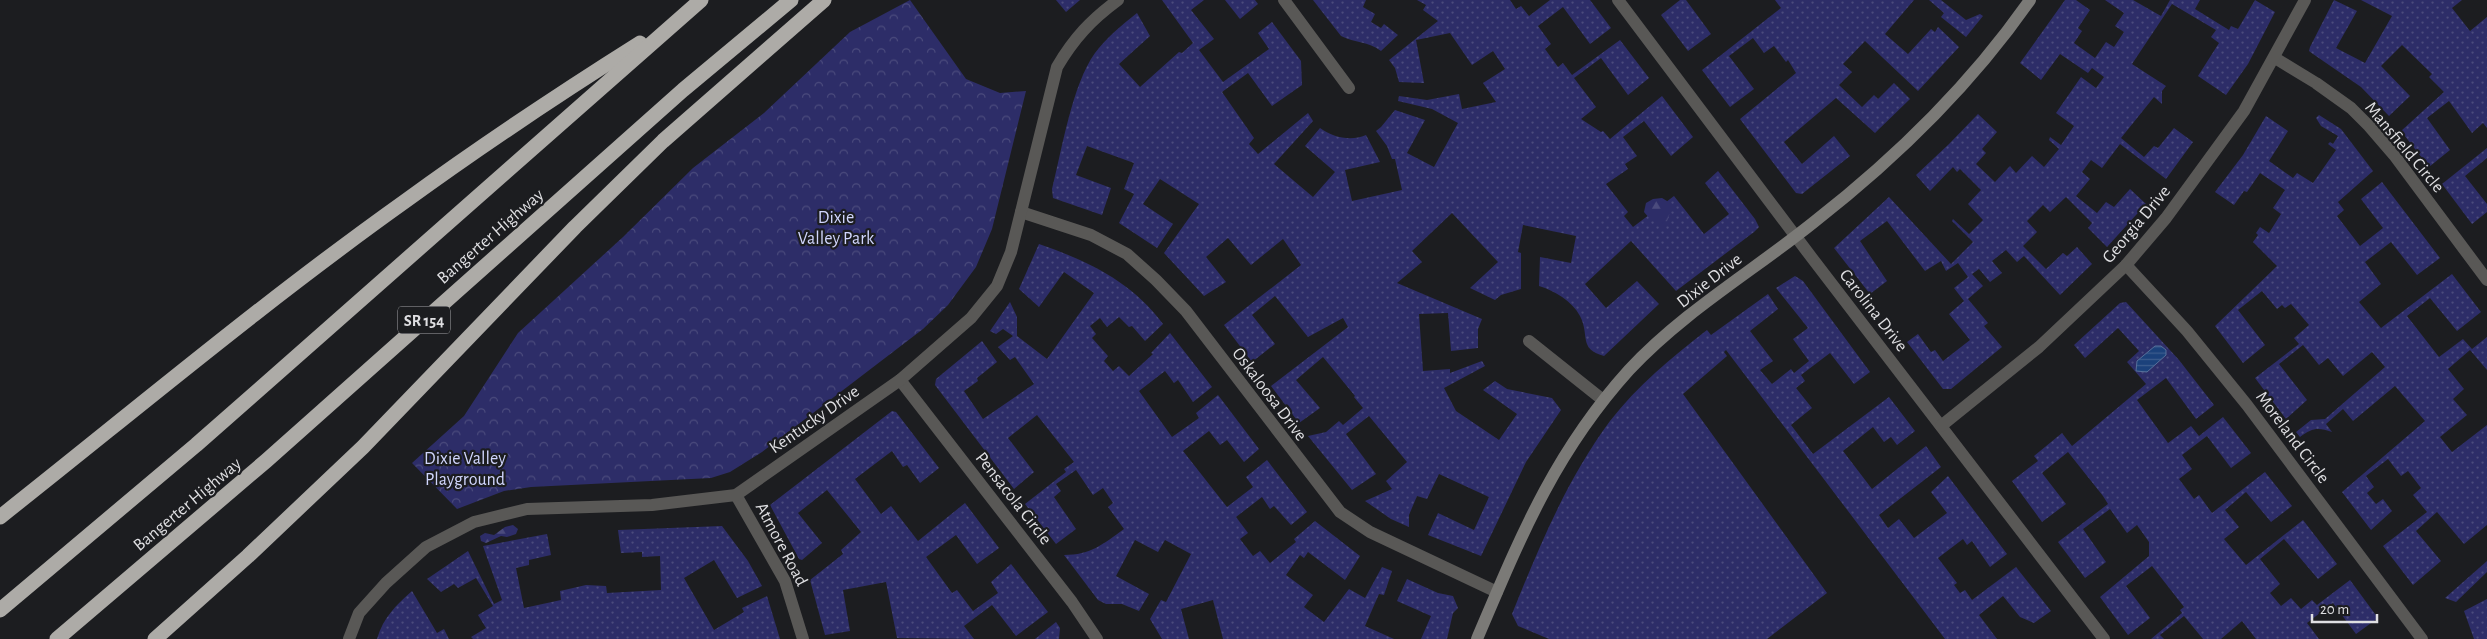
<svg xmlns="http://www.w3.org/2000/svg" width="2487" height="639" font-family="'Alegreya Sans',sans-serif">
<defs>
<pattern id="grass-dots" width="8" height="8" patternUnits="userSpaceOnUse" patternTransform="scale(1.25)"><rect width="8" height="8" fill="#2d2d68"/><path d="M2 2h.1M6 6h.1" fill="none" stroke="#4b4b7d" stroke-width="1.8" stroke-linecap="round"/></pattern>
<pattern id="forest-firs" width="22" height="20" patternUnits="userSpaceOnUse" patternTransform="scale(1.25)"><rect width="22" height="20" fill="#2d2d68"/><path d="M5 1l3.5 6h-7zM16 11l3.5 6h-7z" fill="#4b4b7d"/></pattern>
<pattern id="park-crowns" width="20" height="18" patternUnits="userSpaceOnUse" patternTransform="scale(1.25)"><rect width="20" height="18" fill="#2d2d68"/><path d="M2 6a3 3 0 1 1 6 0M12 15a3 3 0 1 1 6 0" fill="none" stroke="#4b4b7d"/></pattern>
<pattern id="water-rules" width="6" height="5" patternUnits="userSpaceOnUse" patternTransform="scale(1.25)"><rect width="6" height="5" fill="#1b417b"/><path d="M0 2.5h6" fill="none" stroke="#3c5c8d"/></pattern>
</defs>
<rect width="100%" height="100%" fill="#1c1d20"/>
<!-- grass -->
<g fill="url(#grass-dots)">
<polygon points="1056,0 1080,0 1066,12"/>
<path d="M1162,0H1204L1191,10L1214,39L1199,50L1223,82L1269,49L1258,33L1272,22L1301,61L1302,85L1272,106L1248,73L1222,92L1254,138L1249,144L1258,154L1308,113L1313,121L1274,164L1313,197L1335,172L1305,146L1320,128C1333,137 1350,142 1366,135L1380,162L1345,170L1352,201L1402,190L1395,159H1392L1387,146L1376,131L1381,127L1395,110L1425,120L1407,153L1434,167L1458,123L1432,109L1398,101L1399,96L1427,100L1459,94L1462,109L1496,102L1483,83L1505,69L1493,51L1472,65L1450,33L1416,40L1424,83L1399,82L1395,68L1389,60L1438,21L1423,10L1426,5L1417,0H1510L1516,9L1521,6L1529,16L1550,0H1590L1611,28L1590,44L1563,7L1538,26L1551,44L1545,49L1558,67L1563,63L1572,75L1620,40L1649,78L1628,95L1601,58L1574,78L1596,107L1581,119L1601,132L1603,131L1610,139L1662,96L1693,137L1671,156L1644,121L1623,137L1637,156L1625,164L1628,169L1606,184L1628,212L1624,216L1633,227L1674,196L1704,234L1729,214L1705,183L1718,171L1755,219L1759,227L1754,232L1676,291L1631,241L1585,284L1606,308L1637,281L1659,304L1604,356C1578,349 1590,335 1580,316C1572,301 1555,291 1539,286L1540,257L1571,263L1576,236L1523,225L1518,252L1521,253V289L1501,295L1495,300L1470,288L1498,262L1452,213L1412,251L1422,262L1397,283L1482,319L1478,329V348L1451,351L1448,313L1419,314L1423,371L1450,369V373L1482,361L1485,366L1444,388L1456,411L1499,440L1517,414L1483,390L1495,381L1507,389L1552,398L1561,410L1526,462L1481,556L1428,535L1438,513L1474,530L1489,497L1439,474L1427,499L1417,496L1409,515V527L1391,519L1365,501L1392,489L1386,481L1407,462L1369,416L1346,434L1376,474L1352,490L1308,436L1326,432L1339,421L1343,425L1363,408L1354,397L1355,396L1323,357L1296,380L1320,408L1299,423L1271,386L1348,327L1343,318L1308,337L1275,296L1252,315L1275,344L1252,362L1224,325L1301,265L1283,239L1251,265L1228,238L1206,257L1226,282L1204,296L1164,253L1199,204L1160,179L1143,204L1173,224L1157,248L1119,223L1134,194L1124,189L1134,163L1087,146L1076,175L1111,188L1102,215L1053,198L1052,189C1062,150 1072,85 1095,53C1107,37 1122,25 1137,13L1150,36L1119,64L1140,87L1179,52L1182,53L1193,43Z"/>
<polygon points="1225,0 1255,0 1258,4 1240,19"/>
<path d="M1313,0H1366L1363,7L1375,14L1371,22L1381,28L1384,24L1398,35L1381,51C1368,41 1355,43 1341,36Z"/>
<polygon points="1680,0 1686,0 1711,34 1688,51 1661,15"/>
<polygon points="1775,0 1914,0 1885,34 1908,54 1931,29 1935,32 1938,27 1959,47 1918,91 1865,41 1843,64 1852,72 1839,85 1862,107 1874,95 1878,99 1894,83 1910,99 1875,133 1836,98 1784,142 1802,164 1834,136 1850,156 1802,194 1796,193 1740,119 1796,73 1788,60 1786,62 1774,46 1764,53 1753,38 1729,56 1754,89 1730,107 1702,70 1781,8"/>
<polygon points="1929,0 1941,0 1966,20 1980,14 1983,16 1966,37 1941,17 1944,13"/>
<polygon points="2065,0 2076,0 2090,10 2078,28 2082,31 2074,43 2095,58 2106,42 2114,47 2124,32 2115,26 2124,13 2105,0 2133,0 2161,16 2170,0 2200,0 2195,9 2229,30 2231,26 2238,29 2255,0 2275,12 2248,64 2226,95 2198,76 2219,43 2211,37 2216,30 2172,4 2132,64 2166,86 2162,91 2162,104 2154,97 2121,138 2144,157 2154,146 2158,148 2174,128 2193,142 2166,179 2120,144 2102,168 2091,160 2082,172 2090,179 2076,196 2097,213 2106,202 2114,207 2130,189 2146,204 2107,247 2088,228 2092,223 2066,197 2050,212 2043,205 2027,221 2037,232 2023,246 2046,269 2063,253 2067,256 2077,247 2092,264 2060,295 2024,256 2017,262 2006,250 1992,261 2002,273 1990,282 1979,269 1972,274 1983,286 1968,299 1988,323 1984,326 2002,347 1951,389 1943,389 1907,342 1918,334 1931,352 1935,350 1943,361 1970,340 1949,314 1964,301 1954,288 1968,277 1958,263 1946,271 1941,261 1925,271 1887,221 1860,241 1887,281 1870,294 1834,248 1889,197 1951,264 1973,242 1952,221 1953,219 1969,234 1983,220 1968,204 1981,190 1960,169 1957,172 1953,167 1930,191 1916,175 1949,144 1978,114 1997,132 1982,149 1986,153 1976,164 1995,182 2010,166 2016,173 2032,156 2044,167 2059,149 2049,140 2050,137 2061,145 2074,126 2056,113 2081,77 2096,88 2104,77 2092,68 2088,73 2060,54 2041,80 2020,63"/>
<polygon points="2334,0 2357,11 2336,48 2365,63 2392,16 2361,0 2462,0 2452,8 2470,31 2487,17 2487,128 2483,123 2472,133 2449,101 2427,118 2450,150 2429,167 2401,131 2444,92 2429,77 2432,74 2402,45 2381,66 2410,96 2389,116 2361,87 2313,54 2309,51 2310,47"/>
<path d="M2319,115L2341,129L2373,171L2338,202L2344,210L2337,216L2360,246L2383,228L2361,199L2382,182L2440,258L2417,275L2391,242L2365,262L2381,284L2359,302L2381,328L2452,274L2481,312L2457,331L2430,298L2407,316L2439,357L2463,339L2472,349L2487,337V370L2470,350L2448,369L2464,389L2453,399L2467,415L2440,437L2452,452L2487,425V525L2464,544L2437,512L2416,531L2441,561L2413,585L2383,546L2427,512L2413,495L2421,488L2408,471L2401,476L2388,459L2366,476L2374,487L2367,493L2376,504L2383,499L2392,511L2371,530L2342,492L2425,421L2395,386L2353,421L2343,409L2326,424L2332,432C2318,427 2312,428 2300,437L2296,432L2311,420L2325,419L2385,367L2372,352L2343,376L2328,358L2319,365L2303,345L2279,364L2307,400L2286,419L2255,378L2299,344L2294,338L2309,325L2291,304L2285,308L2282,305L2277,309L2262,291L2238,310L2265,345L2243,363L2215,326L2277,266L2253,242L2258,235L2256,233L2260,227L2269,233L2281,214L2273,208L2285,190L2260,173L2247,192L2244,191L2234,205L2215,192L2243,155L2266,116L2288,131L2269,161L2293,178L2297,173L2313,183L2336,150L2328,144L2330,142L2333,144L2338,136L2321,126L2316,118Z"/>
<polygon points="2487,148 2487,158 2465,176 2487,204 2487,212 2472,224 2442,184"/>
<path d="M1039,244C1088,261 1131,281 1163,324L1145,341L1132,326L1129,327L1119,317L1107,327L1100,318L1090,326L1096,334L1092,338L1108,356L1104,361L1113,371L1119,366L1129,376L1153,354L1151,353L1170,333L1212,387L1193,402L1178,380L1174,383L1165,371L1139,391L1172,437L1199,418L1196,413L1218,395L1259,449L1244,462L1227,440L1220,445L1209,431L1183,451L1227,507L1253,487L1246,477L1267,460L1307,512L1291,525L1274,506L1270,509L1262,497L1236,517L1248,533L1240,539L1253,556L1260,551L1270,563L1296,542L1294,539L1315,521L1360,556L1345,580L1308,552L1304,558L1300,555L1286,575L1313,595L1304,607L1324,622L1349,589L1365,598L1382,567L1392,571L1384,595L1379,594L1365,626L1394,639H1223L1213,600L1181,609L1189,639H1162L1150,619L1161,600L1166,602L1191,554L1165,540L1158,552L1135,540L1116,576L1149,594L1139,611L1122,604H1106L1098,600L1064,555C1091,555 1103,544 1124,529L1108,507L1113,503L1103,488L1093,495L1076,470L1056,484L1061,491L1054,497L1076,529L1056,544L1025,504L1066,472L1064,469L1074,462L1037,415L1008,438L1034,472L1014,489L935,385L936,379L982,341L997,362L977,378L978,381L964,391L983,419L1034,384L1015,357L1010,360L998,347L1013,336L1003,329L996,334L990,331L1010,302L1017,317V336L1047,359L1094,293L1064,272L1039,307L1019,289Z"/>
<path d="M1795,276L1803,281L1870,372L1854,384L1830,353L1801,375L1805,381L1796,388L1812,408L1791,425L1813,454L1889,397L1915,431L1897,445L1891,437L1884,442L1873,427L1843,451L1872,489L1926,446L1941,467L1879,515L1888,528L1899,519L1914,538L1947,513L1931,492L1948,476L2007,554L1990,567L1972,541L1967,545L1963,539L1938,558L1957,583L1954,585L1960,593L1965,590L1972,600L2016,567L2051,611L2034,623L2020,617L2003,596L1979,615L1997,639H1945L1726,350L1724,352L1727,356L1683,394L1827,593L1767,639H1549L1518,626L1512,614C1539,547 1567,479 1610,421C1637,386 1672,357 1707,330L1711,335L1768,294L1778,309L1750,331L1773,361L1760,370L1772,384L1791,369L1794,373L1809,361L1793,339L1808,328L1776,288Z"/>
<polygon points="2126,302 2179,360 2214,405 2196,419 2166,378 2137,400 2168,443 2191,426 2199,436 2223,417 2251,453 2231,468 2207,436 2182,455 2192,469 2179,479 2194,499 2199,495 2212,513 2265,472 2292,506 2271,522 2246,492 2225,510 2239,527 2224,539 2246,565 2303,520 2337,564 2318,579 2284,539 2260,559 2280,584 2270,593 2281,606 2291,598 2301,609 2312,600 2317,605 2350,580 2378,618 2356,634 2333,603 2307,623 2319,639 2256,639 2242,621 2221,639 2203,639 2184,616 2160,635 2164,639 2151,639 2182,613 2180,610 2184,607 2152,566 2126,586 2150,618 2128,635 2100,597 2149,556 2149,542 2137,525 2127,533 2110,509 2083,529 2106,562 2085,578 2058,542 2108,504 2103,496 2068,452 2042,473 2066,504 2042,522 2012,481 2038,461 2034,456 2062,433 2072,446 2146,384 2127,362 2139,351 2118,328 2085,358 2074,345 2120,303"/>
<polygon points="892,411 896,412 939,468 920,483 907,465 903,467 892,451 855,479 881,514 891,506 918,541 965,503 999,548 977,564 956,535 926,557 952,593 957,590 973,611 998,593 991,582 1011,564 1048,612 1016,636 992,605 964,626 974,639 897,638 886,582 843,590 850,631 825,635 810,580 843,554 841,550 861,532 827,490 798,513 822,543 802,560 799,559 770,505"/>
<polygon points="722,526 748,561 762,586 737,598 714,560 684,578 714,630 744,612 742,608 767,596 780,639 473,639 471,637 486,628 478,615 493,606 476,578 458,588 454,584 441,592 427,579 468,551 494,604 502,600 483,546 547,534 551,555 529,560 529,565 516,568 524,608 561,600 560,591 586,585 606,586 607,593 661,590 660,556 642,557 642,552 621,553 618,530"/>
<polygon points="2487,561 2487,572 2456,602 2445,598"/>
<polygon points="1407,579 1438,593 1453,596 1458,608 1453,613 1447,639 1421,639 1431,616 1397,601"/>
<path d="M412,591L437,633L444,629L449,639H377C383,618 396,605 412,591Z"/>
<polygon points="2487,599 2487,639 2474,639 2464,611"/>
<polygon points="1056,622 1060,628 1059,639 1035,639"/>
</g>
<!-- forest -->
<g fill="url(#forest-firs)">
<polygon points="1662,198 1667,201 1671,210 1667,221 1662,226 1650,219 1644,212 1646,203 1653,199"/>
<polygon points="513,525 518,529 516,534 507,537 501,536 486,543 481,541 480,536 485,533 494,535 505,527"/>
</g>
<!-- park -->
<polygon fill="url(#park-crowns)" points="910,0 966,79 1000,93 1026,91 992,229 976,267 948,305 923,329 762,452 730,472 711,478 531,487 504,491 457,509 412,463 464,416 518,333 623,237 693,168 764,113 850,32"/>
<!-- water -->
<polygon fill="url(#water-rules)" stroke="#56709a" points="2161,346 2166,350 2166,355 2147,372 2136,371 2137,361 2155,346"/>
<g fill="none" stroke-linecap="round" stroke-linejoin="round">
<!-- street -->
<g stroke="#595856" stroke-width="12">
<polyline points="1284,0 1349,88"/>
<polyline points="1618,0 1812,258 2104,639"/>
<polyline points="2275,58 2316,83 2351,108 2369,126 2394,155 2487,280"/>
<polyline points="1021,212 1091,235 1127,254 1156,280 1186,311 1340,512 1370,532 1497,592"/>
<polyline points="2126,265 2187,331 2247,405 2422,639"/>
<polyline points="1529,341 1603,400"/>
<polyline points="900,380 1072,602 1097,639"/>
<polyline points="1941,426 2039,347 2126,265 2166,218 2244,111 2305,0"/>
<polyline points="736,495 785,581 803,639"/>
<path d="M349,639L359,613L386,583L426,547L474,522L527,509L652,505L736,495L900,380L971,318L997,286L1011,252L1057,67C1074,38 1091,20 1118,0"/>
</g>
<!-- secondary -->
<path stroke="#7b7a77" stroke-width="12" d="M1477,639C1520,538 1554,453 1629,370C1683,312 1753,271 1814,222C1896,158 1970,86 2030,0"/>
<!-- highway -->
<g stroke="#adaba7" stroke-width="15">
<path d="M0,517C134,411 265,301 404,202C481,146 559,94 640,43"/>
<polyline points="0,610 196,445 701,0"/>
<polyline points="57,639 266,461 683,90 791,0"/>
<polyline points="155,639 248,556 363,447 575,227 663,141 824,0"/>
</g>
</g>
<g text-anchor="middle" stroke-width="4.5" stroke-linejoin="round" paint-order="stroke">
<!-- shield labels -->
<rect fill="#1c1d20" stroke="#a4a5a8" stroke-width="1" x="398" y="306.5" width="52" height="27" rx="4"/>
<g font-size="16" font-weight="bold" fill="#dfdfe2">
<text x="424" y="326">SR 154</text>
</g>
<!-- street labels -->
<g font-size="18" fill="#dfdfe2" stroke="#1c1d20">
<text transform="translate(2405 147) rotate(50)" y="6">Mansfield Circle</text>
<text transform="translate(2136 224) rotate(-50)" y="6">Georgia Drive</text>
<text transform="translate(490 236) rotate(-41)" y="6">Bangerter Highway</text>
<text transform="translate(1709 280) rotate(-38)" y="6">Dixie Drive</text>
<text transform="translate(1874 310) rotate(52)" y="6">Carolina Drive</text>
<text transform="translate(1270 394) rotate(53)" y="6">Oskaloosa Drive</text>
<text transform="translate(814 419) rotate(-35)" y="6">Kentucky Drive</text>
<text transform="translate(2293 437) rotate(53)" y="6">Moreland Circle</text>
<text transform="translate(1014 498) rotate(52)" y="6">Pensacola Circle</text>
<text transform="translate(187 504) rotate(-40)" y="6">Bangerter Highway</text>
<text transform="translate(782 544) rotate(62)" y="6">Atmore Road</text>
</g>
<!-- park labels -->
<g font-size="18" fill="#d1d6fd" stroke="#1c1d20">
<text x="836" y="223">Dixie<tspan x="836" dy="21">Valley Park</tspan></text>
<text x="465" y="464">Dixie Valley<tspan x="465" dy="21">Playground</tspan></text>
</g>
</g>
<!-- scale -->
<path d="M2312 614v8h65v-8" fill="none" stroke="#dfdfe2" stroke-width="2.5"/>
<text x="2320" y="614" font-size="15" fill="#dfdfe2" stroke="#1c1d20" stroke-width="4" paint-order="stroke">20 m</text>
</svg>
